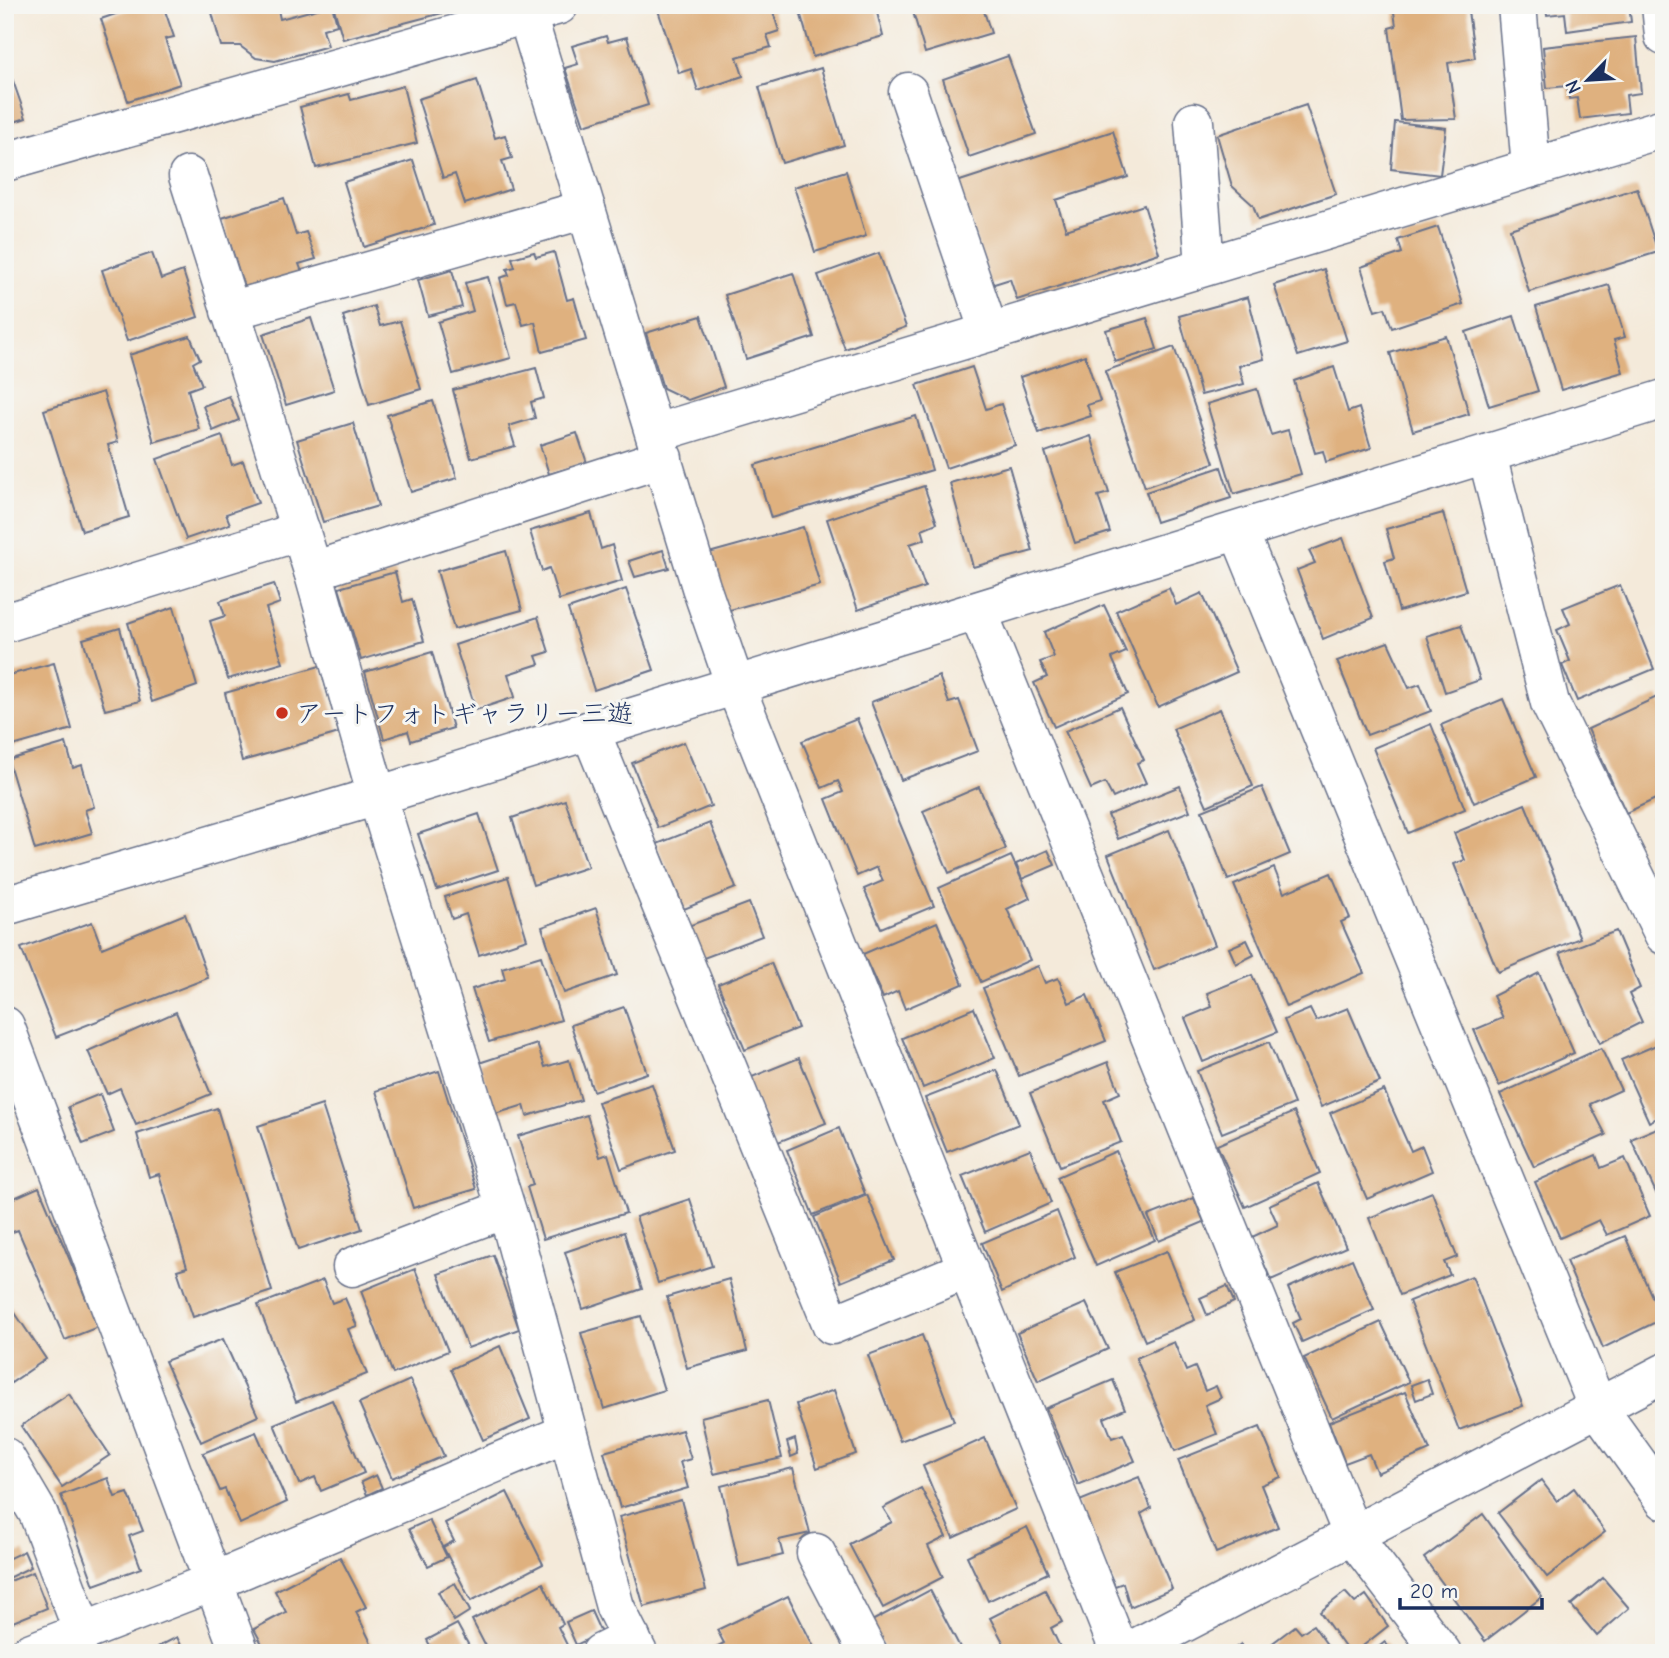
<svg xmlns="http://www.w3.org/2000/svg" width="1669" height="1658" font-family="'Comic Neue','Klee One',sans-serif">
<rect width="100%" height="100%" fill="#f6f6f2"/>
<filter id="ink" filterUnits="userSpaceOnUse"><feTurbulence type="fractalNoise" baseFrequency=".0143" numOctaves="2"/><feDisplacementMap in="SourceGraphic" scale="14" xChannelSelector="R" yChannelSelector="G"/><feConvolveMatrix kernelMatrix="1 2 1 2 8 2 1 2 1" color-interpolation-filters="sRGB"/></filter>
<filter id="wash" filterUnits="userSpaceOnUse"><feTurbulence type="fractalNoise" baseFrequency=".00686" numOctaves="4" result="noise"/><feDisplacementMap in="SourceGraphic" scale="28" xChannelSelector="R" yChannelSelector="G"/><feGaussianBlur stdDeviation="1.57" result="paint"/><feColorMatrix in="noise" values="0 0 0 0 0 0 0 0 0 0 0 0 0 0 0 0 0 1.4 0 .05"/><feComposite in="paint" operator="in"/></filter>
<g filter="url(#wash)">
<rect width="100%" height="100%" fill="#f4eada"/>
<g id="blocks">
<!-- building -->
<g fill="#dfb17f">
<polygon points="142,5 163,5 174,37 165,39 180,84 128,101 101,19"/>
<polygon points="210,5 277,5 280,19 332,5 337,25 323,29 328,46 275,61 256,58 240,46 221,46"/>
<polygon points="333,5 449,5 450,11 343,39"/>
<polygon points="661,5 771,5 779,31 767,35 771,47 737,57 743,76 698,91 691,69 679,73 657,7"/>
<polygon points="798,5 875,5 883,36 813,57"/>
<polygon points="911,5 982,5 991,33 925,53"/>
<polygon points="1393,5 1467,5 1475,58 1448,63 1456,119 1401,120 1389,28 1396,26"/>
<polygon points="1545,5 1629,5 1631,22 1567,31 1565,13 1547,15"/>
<polygon points="606,36 608,42 627,37 648,105 584,125 565,68 578,64 572,46"/>
<polygon points="1636,37 1641,93 1626,95 1628,113 1580,119 1577,98 1569,99 1567,86 1547,88 1543,47"/>
<polygon points="1008,56 1036,134 969,157 943,79"/>
<polygon points="5,58 26,118 5,125"/>
<polygon points="821,68 844,145 782,163 759,87"/>
<polygon points="477,80 495,138 505,135 512,158 502,161 511,189 465,204 455,174 443,178 418,99"/>
<polygon points="403,86 417,143 316,168 300,107 349,94 351,100"/>
<polygon points="1306,105 1336,194 1258,220 1253,205 1232,186 1217,135"/>
<polygon points="1395,122 1446,128 1440,175 1391,169"/>
<polygon points="1113,131 1128,177 1056,200 1066,230 1144,205 1159,253 1017,300 1010,279 991,285 957,182"/>
<polygon points="413,160 434,225 364,247 344,182"/>
<polygon points="846,171 866,236 815,252 794,187"/>
<polygon points="1637,188 1658,252 1529,292 1510,229"/>
<polygon points="284,198 296,235 306,232 316,259 299,264 302,272 265,292 262,282 244,287 222,218"/>
<polygon points="1438,227 1463,304 1392,328 1385,308 1375,311 1361,267 1402,253 1398,240"/>
<polygon points="534,252 536,257 554,252 567,300 574,298 586,340 542,352 535,322 523,325 516,302 507,304 500,278 509,275 507,269 515,267 512,258"/>
<polygon points="152,253 161,279 183,271 198,317 127,341 102,270"/>
<polygon points="879,253 906,327 845,349 818,275"/>
<polygon points="1324,269 1347,341 1298,356 1274,285"/>
<polygon points="452,270 462,307 428,316 418,280"/>
<polygon points="793,273 814,337 746,359 725,295"/>
<polygon points="488,277 511,358 453,374 438,322 473,311 465,283"/>
<polygon points="1609,285 1625,337 1614,340 1623,372 1561,390 1536,307"/>
<polygon points="1248,297 1264,359 1239,366 1244,384 1201,395 1179,316"/>
<polygon points="374,306 380,326 400,321 421,389 369,405 343,316"/>
<polygon points="701,316 724,387 688,400 663,388 646,333"/>
<polygon points="1514,316 1538,391 1489,406 1466,332"/>
<polygon points="311,318 334,390 286,405 263,334"/>
<polygon points="1147,318 1157,349 1115,362 1106,330"/>
<polygon points="190,336 200,359 193,363 202,385 188,390 199,429 154,442 129,355"/>
<polygon points="1446,336 1469,414 1413,431 1390,353"/>
<polygon points="1174,347 1214,463 1145,487 1105,371"/>
<polygon points="1085,355 1100,401 1087,405 1091,416 1039,433 1020,377"/>
<polygon points="972,367 986,409 1001,404 1015,445 946,468 917,385"/>
<polygon points="1334,367 1348,412 1359,408 1371,448 1326,462 1323,451 1315,453 1294,381"/>
<polygon points="536,368 544,398 531,402 535,418 509,426 515,446 471,458 453,390"/>
<polygon points="1257,389 1271,435 1288,430 1301,474 1234,494 1207,404"/>
<polygon points="103,392 118,442 108,445 129,517 82,531 44,410"/>
<polygon points="229,396 239,420 213,431 203,406"/>
<polygon points="433,401 457,478 411,492 387,415"/>
<polygon points="916,416 932,470 771,518 755,465"/>
<polygon points="353,423 378,506 323,522 297,440"/>
<polygon points="577,433 587,463 549,474 540,445"/>
<polygon points="222,436 232,465 243,461 258,503 226,514 230,524 186,539 157,459"/>
<polygon points="1091,436 1109,493 1098,496 1110,532 1075,543 1045,452"/>
<polygon points="1009,466 1033,551 973,567 950,483"/>
<polygon points="1221,467 1231,498 1156,522 1146,492"/>
<polygon points="924,486 937,523 922,529 925,539 910,544 925,587 858,610 827,519"/>
<polygon points="591,513 601,549 612,545 622,581 559,600 549,568 542,571 530,531"/>
<polygon points="1443,513 1466,591 1399,611 1385,561 1394,558 1386,529"/>
<polygon points="803,527 820,585 726,611 709,553"/>
<polygon points="1343,538 1373,618 1323,639 1297,570 1315,563 1309,551"/>
<polygon points="663,550 669,568 635,577 629,561"/>
<polygon points="506,551 522,610 454,629 437,571"/>
<polygon points="395,572 403,602 412,599 424,641 361,660 339,588"/>
<polygon points="274,584 280,603 266,608 283,663 228,679 210,621 225,616 220,601"/>
<polygon points="1620,585 1654,669 1577,701 1562,665 1570,661 1557,630 1570,624 1563,608"/>
<polygon points="1169,588 1176,605 1202,593 1237,672 1158,707 1116,611"/>
<polygon points="626,589 654,670 594,690 568,609"/>
<polygon points="1104,605 1126,652 1112,658 1128,694 1054,727 1034,683 1047,677 1040,662 1054,657 1044,632"/>
<polygon points="174,607 197,686 152,702 128,623"/>
<polygon points="538,617 549,652 536,656 539,664 508,674 515,697 476,710 455,645"/>
<polygon points="1461,625 1480,680 1445,692 1427,636"/>
<polygon points="120,628 140,701 105,710 83,639"/>
<polygon points="1388,642 1409,688 1420,684 1431,711 1367,735 1337,661"/>
<polygon points="432,652 453,728 411,741 408,731 384,739 365,672"/>
<polygon points="54,663 72,729 6,748 5,676"/>
<polygon points="320,666 339,733 242,761 225,693"/>
<polygon points="939,676 949,703 959,700 978,751 901,780 871,702"/>
<polygon points="1659,696 1664,707 1664,795 1626,813 1588,729"/>
<polygon points="1503,699 1536,777 1474,803 1441,725"/>
<polygon points="1120,707 1144,760 1137,763 1146,783 1113,798 1105,783 1091,789 1065,731"/>
<polygon points="1220,709 1253,786 1207,806 1173,729"/>
<polygon points="857,719 934,906 881,928 864,889 883,881 877,867 857,876 826,799 843,792 838,781 822,788 802,741"/>
<polygon points="1431,724 1465,809 1408,833 1373,748"/>
<polygon points="684,742 711,806 658,828 632,763"/>
<polygon points="66,743 73,768 82,765 94,807 85,810 92,833 35,850 8,760"/>
<polygon points="1180,786 1190,811 1118,839 1108,815"/>
<polygon points="979,787 1006,849 949,873 923,811"/>
<polygon points="1262,787 1290,854 1228,880 1202,811"/>
<polygon points="565,800 588,867 533,885 512,818"/>
<polygon points="1525,804 1580,938 1498,972 1454,864 1465,860 1454,833"/>
<polygon points="479,814 498,870 437,890 418,834"/>
<polygon points="1664,817 1664,839 1655,822"/>
<polygon points="710,823 736,888 684,909 657,844"/>
<polygon points="1169,830 1215,945 1154,970 1108,855"/>
<polygon points="1048,850 1055,865 1022,879 1016,864"/>
<polygon points="1011,856 1030,898 1007,909 1030,960 981,982 939,888"/>
<polygon points="1274,868 1284,893 1331,873 1350,918 1341,922 1364,973 1286,1007 1234,885"/>
<polygon points="508,877 527,939 479,955 466,914 452,919 445,897"/>
<polygon points="749,903 762,936 701,959 688,926"/>
<polygon points="596,908 617,975 564,993 542,927"/>
<polygon points="185,914 208,978 56,1037 21,948 92,922 102,948"/>
<polygon points="937,922 963,984 905,1009 898,991 883,998 863,954"/>
<polygon points="1616,931 1640,988 1629,994 1642,1022 1600,1043 1560,953"/>
<polygon points="1247,940 1254,955 1236,964 1229,948"/>
<polygon points="541,956 561,1020 489,1042 472,989 505,979 502,968"/>
<polygon points="771,963 798,1028 745,1050 718,984"/>
<polygon points="1038,966 1045,983 1058,978 1069,1003 1087,995 1106,1041 1019,1076 983,988"/>
<polygon points="1539,973 1574,1053 1499,1086 1474,1030 1503,1018 1493,996"/>
<polygon points="1252,975 1277,1032 1203,1062 1185,1018 1212,1007 1207,993"/>
<polygon points="624,1007 647,1073 593,1091 571,1025"/>
<polygon points="974,1008 995,1058 923,1088 902,1038"/>
<polygon points="1348,1008 1380,1082 1321,1107 1284,1020 1310,1009 1316,1021"/>
<polygon points="176,1012 211,1094 136,1125 120,1088 107,1094 88,1051"/>
<polygon points="1269,1042 1294,1104 1222,1133 1197,1071"/>
<polygon points="1661,1043 1664,1115 1649,1122 1621,1060"/>
<polygon points="537,1044 545,1067 569,1060 581,1100 527,1116 524,1105 495,1114 479,1063"/>
<polygon points="1601,1048 1621,1090 1590,1104 1606,1135 1534,1167 1500,1094"/>
<polygon points="799,1058 826,1123 773,1144 747,1079"/>
<polygon points="1108,1062 1120,1093 1104,1100 1121,1142 1060,1166 1030,1093"/>
<polygon points="997,1070 1019,1124 947,1152 925,1098"/>
<polygon points="439,1071 476,1189 413,1208 376,1091"/>
<polygon points="652,1084 675,1150 621,1169 598,1102"/>
<polygon points="1384,1090 1411,1151 1422,1146 1432,1171 1367,1199 1330,1113"/>
<polygon points="100,1094 114,1132 83,1144 68,1107"/>
<polygon points="322,1105 362,1229 298,1250 258,1126"/>
<polygon points="217,1108 272,1291 193,1317 177,1270 187,1267 159,1174 149,1177 137,1134"/>
<polygon points="1294,1112 1320,1173 1245,1207 1217,1145"/>
<polygon points="587,1115 600,1157 608,1154 626,1213 543,1239 527,1187 533,1185 518,1136"/>
<polygon points="1664,1125 1664,1210 1631,1139"/>
<polygon points="839,1128 865,1194 813,1215 787,1150"/>
<polygon points="1030,1149 1051,1203 985,1232 962,1176"/>
<polygon points="1116,1151 1155,1240 1096,1266 1057,1177"/>
<polygon points="1596,1155 1601,1168 1625,1158 1650,1216 1607,1235 1599,1220 1560,1238 1535,1182"/>
<polygon points="1318,1183 1346,1247 1271,1280 1252,1237 1278,1225 1269,1205"/>
<polygon points="39,1187 98,1327 65,1340 18,1230 7,1234 5,1229 5,1202"/>
<polygon points="1432,1192 1457,1257 1444,1262 1450,1275 1400,1295 1369,1218"/>
<polygon points="867,1195 894,1260 841,1282 814,1217"/>
<polygon points="1194,1198 1204,1222 1159,1241 1148,1216"/>
<polygon points="690,1199 712,1266 658,1283 636,1217"/>
<polygon points="1057,1211 1075,1257 1002,1292 982,1243"/>
<polygon points="624,1232 642,1289 583,1309 565,1252"/>
<polygon points="1625,1236 1662,1319 1603,1348 1566,1261"/>
<polygon points="1167,1251 1195,1320 1145,1341 1115,1272"/>
<polygon points="493,1255 519,1329 468,1348 438,1274"/>
<polygon points="1352,1259 1374,1310 1302,1342 1293,1323 1301,1319 1288,1288"/>
<polygon points="415,1269 448,1351 393,1374 361,1291"/>
<polygon points="1472,1276 1523,1406 1459,1430 1409,1301"/>
<polygon points="729,1279 747,1351 687,1368 667,1297"/>
<polygon points="323,1280 332,1303 345,1298 357,1326 348,1329 367,1374 296,1402 258,1305"/>
<polygon points="1227,1286 1234,1302 1207,1315 1200,1298"/>
<polygon points="5,1298 46,1359 11,1383 5,1374"/>
<polygon points="1086,1303 1108,1349 1038,1381 1017,1333"/>
<polygon points="641,1316 664,1390 604,1409 581,1333"/>
<polygon points="1381,1322 1409,1382 1332,1418 1304,1358"/>
<polygon points="922,1335 954,1421 900,1441 868,1355"/>
<polygon points="223,1339 258,1416 201,1442 165,1361"/>
<polygon points="1174,1342 1186,1371 1195,1367 1205,1391 1216,1386 1221,1398 1205,1405 1217,1434 1175,1451 1136,1358"/>
<polygon points="500,1346 530,1419 483,1440 451,1369"/>
<polygon points="1427,1379 1432,1394 1416,1400 1411,1385"/>
<polygon points="410,1380 444,1456 392,1478 359,1403"/>
<polygon points="1113,1380 1125,1409 1104,1418 1112,1438 1123,1434 1135,1461 1078,1485 1046,1408"/>
<polygon points="834,1390 856,1454 817,1468 796,1404"/>
<polygon points="1405,1392 1430,1450 1377,1473 1369,1454 1345,1463 1329,1422"/>
<polygon points="69,1394 110,1455 62,1487 21,1426"/>
<polygon points="332,1400 364,1473 321,1491 315,1477 299,1484 274,1424"/>
<polygon points="768,1400 782,1458 714,1474 701,1417"/>
<polygon points="1260,1427 1281,1477 1261,1485 1278,1527 1216,1553 1178,1460"/>
<polygon points="682,1430 691,1459 680,1462 688,1488 620,1508 604,1452"/>
<polygon points="256,1432 287,1502 240,1524 225,1489 220,1491 203,1453"/>
<polygon points="985,1438 1016,1509 953,1538 923,1466"/>
<polygon points="795,1439 798,1454 791,1457 787,1442"/>
<polygon points="793,1468 810,1533 779,1540 783,1555 739,1566 721,1486"/>
<polygon points="376,1475 382,1488 367,1495 361,1482"/>
<polygon points="1139,1477 1151,1508 1141,1514 1172,1589 1130,1607 1123,1583 1115,1586 1077,1502"/>
<polygon points="108,1478 115,1497 128,1493 143,1531 129,1536 141,1568 94,1585 61,1495"/>
<polygon points="1541,1480 1557,1501 1574,1488 1605,1532 1547,1577 1498,1513"/>
<polygon points="921,1488 946,1537 928,1546 943,1577 883,1608 849,1544 892,1522 883,1508"/>
<polygon points="507,1492 543,1564 471,1601 443,1547 454,1541 445,1523"/>
<polygon points="681,1500 706,1590 644,1607 619,1517"/>
<polygon points="1483,1514 1542,1597 1485,1641 1424,1558"/>
<polygon points="429,1520 447,1557 428,1566 409,1529"/>
<polygon points="1027,1527 1048,1573 988,1601 967,1556"/>
<polygon points="24,1551 31,1567 6,1579 5,1560"/>
<polygon points="340,1557 366,1607 356,1612 376,1653 267,1653 254,1629 286,1612 275,1591"/>
<polygon points="33,1572 47,1608 8,1624 5,1583"/>
<polygon points="1603,1578 1629,1608 1597,1636 1571,1605"/>
<polygon points="455,1583 470,1611 454,1621 438,1592"/>
<polygon points="543,1583 563,1624 558,1627 570,1651 489,1653 472,1620"/>
<polygon points="930,1590 963,1653 886,1653 870,1622"/>
<polygon points="1045,1590 1062,1622 1051,1628 1060,1647 1049,1653 1009,1653 990,1618"/>
<polygon points="1345,1592 1355,1603 1366,1595 1388,1626 1354,1653 1349,1653 1320,1612"/>
<polygon points="788,1596 817,1653 704,1653 724,1643 717,1630"/>
<polygon points="591,1611 601,1633 576,1645 566,1622"/>
<polygon points="457,1624 473,1653 434,1653 427,1640"/>
<polygon points="1313,1625 1333,1653 1276,1653 1270,1645 1295,1626 1301,1633"/>
<polygon points="177,1637 185,1653 146,1653"/>
<polygon points="1385,1642 1393,1653 1371,1653"/>
<polygon points="1241,1644 1247,1653 1228,1653"/>
</g>
</g>
</g>
<g filter="url(#ink)">
<use href="#blocks" fill-opacity="0" stroke="#677089" stroke-width="2"/>
<g fill="none" stroke-linecap="round" stroke-linejoin="round">
<defs>
<g id="street">
<polyline points="524,5 701,587 735,685 1120,1653"/>
<polyline points="1517,5 1531,168"/>
<polyline points="1661,5 1664,36"/>
<polyline points="908,92 989,332"/>
<polyline points="1194,122 1205,266"/>
<polyline points="5,162 559,5"/>
<polyline points="188,176 313,571 377,796 513,1231 615,1607 638,1653"/>
<polyline points="230,311 586,209"/>
<polyline points="656,433 1664,128"/>
<polyline points="1487,455 1550,703 1664,935"/>
<polyline points="1239,532 1598,1408 1664,1500"/>
<polyline points="313,571 663,458"/>
<polyline points="978,612 1353,1536 1442,1653"/>
<polyline points="5,623 301,531"/>
<polyline points="590,730 832,1325 968,1269"/>
<polyline points="5,906 377,796 1664,399"/>
<polyline points="5,1026 240,1653"/>
<polyline points="352,1267 505,1209"/>
<polyline points="5,1457 38,1513 83,1632"/>
<polyline points="816,1553 868,1653"/>
<polyline points="29,1653 215,1581 567,1433"/>
<polyline points="601,1653 631,1638"/>
<polyline points="1126,1653 1664,1373"/>
</g>
</defs>
<!-- street casing -->
<use href="#street" stroke="#677089" stroke-width="41"/>
<!-- street -->
<use href="#street" stroke="#fff" stroke-width="38"/>
</g>
</g>
<!-- markers -->
<circle fill="#c8321e" stroke="#f6f6f2" stroke-width="2.5" cx="282" cy="713" r="7"/>
<g text-anchor="middle" stroke-width="6" stroke-linejoin="round" paint-order="stroke">
<!-- poi labels -->
<g font-size="26" fill="#1b2f5e" stroke="#f6f6f2" text-anchor="start">
<text x="296" y="722">アートフォトギャラリー三遊</text>
</g>
</g>
<!-- margin -->
<rect width="1669" height="1658" fill="none" stroke="#f6f6f2" stroke-width="28"/>
<!-- north arrow -->
<g transform="translate(1588 80) rotate(245)" stroke="#f6f6f2" stroke-width="5" paint-order="stroke">
<path d="M0-5L12 26L0 18L-12 26Z" fill="#1b2f5e"/>
<text y="-10" font-size="19" font-weight="bold" text-anchor="middle" fill="#1b2f5e">N</text>
</g>
<!-- scale -->
<path d="M1400 1598v10h142v-10" fill="none" stroke="#1b2f5e" stroke-width="3.5"/>
<text x="1410" y="1598" font-size="21" fill="#1b2f5e" stroke="#f6f6f2" stroke-width="5" paint-order="stroke">20 m</text>
</svg>
